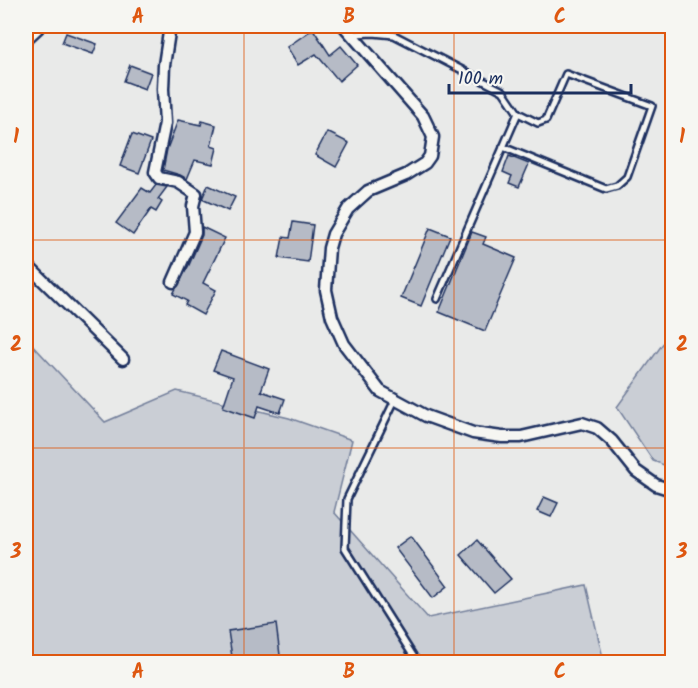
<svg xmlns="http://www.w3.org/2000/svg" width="698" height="688" font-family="Kalam,sans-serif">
<rect width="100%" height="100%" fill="#e9eae9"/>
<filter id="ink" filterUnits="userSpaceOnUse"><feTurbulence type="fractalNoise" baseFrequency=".0167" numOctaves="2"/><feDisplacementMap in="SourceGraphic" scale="12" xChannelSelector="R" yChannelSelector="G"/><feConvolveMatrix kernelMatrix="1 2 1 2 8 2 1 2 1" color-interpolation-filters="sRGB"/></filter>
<g filter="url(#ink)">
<!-- green -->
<g fill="#caced5" stroke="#727e9a" stroke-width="1.5">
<polygon points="672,331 672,468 653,461 617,407"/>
<polygon points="26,338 105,422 177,391 289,418 352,440 334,512 428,618 586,585 604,662 26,662"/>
</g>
<!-- building -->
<g fill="#b6bbc6" stroke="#1b2f5e" stroke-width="1.5">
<polygon points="313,29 330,55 341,46 357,65 339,81 316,54 298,65 287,47"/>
<polygon points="66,33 97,44 93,54 62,43"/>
<polygon points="130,65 151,73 145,89 124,81"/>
<polygon points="178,120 201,125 202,121 216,125 211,146 217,148 213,164 195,160 187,179 180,175 163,170 167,149"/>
<polygon points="327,132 349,143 336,167 315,155"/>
<polygon points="132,134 151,141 139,173 120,166"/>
<polygon points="509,156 529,164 519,187 509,183 512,176 503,172"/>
<polygon points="156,185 167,187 158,199 162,202 156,212 151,209 133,235 116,223 142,188 150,193"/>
<polygon points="208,185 235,197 228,211 202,199"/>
<polygon points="293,222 313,225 308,262 279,258 283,237 290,238"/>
<polygon points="202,227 225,238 203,283 216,290 203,315 185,305 187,301 173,294 189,265 202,235"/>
<polygon points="430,228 450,236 421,306 401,298"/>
<polygon points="472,232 486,237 483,244 516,258 485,331 439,312"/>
<polygon points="221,351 269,369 261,391 285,399 280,413 259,406 255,418 223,407 233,377 213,370"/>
<polygon points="544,497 558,503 551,517 537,511"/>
<polygon points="411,536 448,586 433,598 395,548"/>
<polygon points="477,540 511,579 494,593 461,555"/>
<polygon points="276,624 281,663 233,663 228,631"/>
</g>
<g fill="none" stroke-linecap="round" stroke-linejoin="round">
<defs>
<g id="lane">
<polyline points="354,34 373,33 394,35 503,91 518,113 437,299"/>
<polyline points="503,147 606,189 617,186 627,177 652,106 566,74 546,120 538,123 518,113"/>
<polyline points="395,400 347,499 345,548 417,662"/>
</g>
<g id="street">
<polyline points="170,26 164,65 163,89 165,123 155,172 159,178 178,182 196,194 193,206 195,232 173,282"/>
<polyline points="344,26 423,116 433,137 430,156 425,163 406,175 368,191 348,209 333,234 329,248 326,290 332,317 344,344 380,391 426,416 473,433 502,437 521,437 582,423 597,428 612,441 636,471 656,485 672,490"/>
<polyline points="26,39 40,26"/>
<polyline points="26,264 123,359"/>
</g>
</defs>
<!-- lane casing -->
<use href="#lane" stroke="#1b2f5e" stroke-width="10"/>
<!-- street casing -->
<use href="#street" stroke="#1b2f5e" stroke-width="15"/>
<!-- lane -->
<use href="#lane" stroke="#f6f6f2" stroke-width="5"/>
<!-- street -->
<use href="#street" stroke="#f6f6f2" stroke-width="10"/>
</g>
</g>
<!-- grid -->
<path fill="none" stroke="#de5710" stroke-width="1.5" stroke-opacity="0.55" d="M244,26V662M454,26V662M26,240H672M26,448H672"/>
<!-- margin -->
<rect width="698" height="688" fill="none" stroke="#f6f6f2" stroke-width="66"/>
<!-- scale -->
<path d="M449 84v9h182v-9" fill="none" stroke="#1b2f5e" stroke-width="3"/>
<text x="458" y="84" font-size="18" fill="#1b2f5e" stroke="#f6f6f2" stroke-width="4.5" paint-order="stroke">100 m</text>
<rect x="33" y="33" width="632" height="622" fill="none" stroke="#de5710" stroke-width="2"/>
<g font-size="20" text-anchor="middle" font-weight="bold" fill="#de5710">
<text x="138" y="23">A</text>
<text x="349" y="23">B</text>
<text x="560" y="23">C</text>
<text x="16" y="143">1</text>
<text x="682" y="143">1</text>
<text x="16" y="351">2</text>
<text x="682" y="351">2</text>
<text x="16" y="558">3</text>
<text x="682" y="558">3</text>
<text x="138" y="678">A</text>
<text x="349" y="678">B</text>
<text x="560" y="678">C</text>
</g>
</svg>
